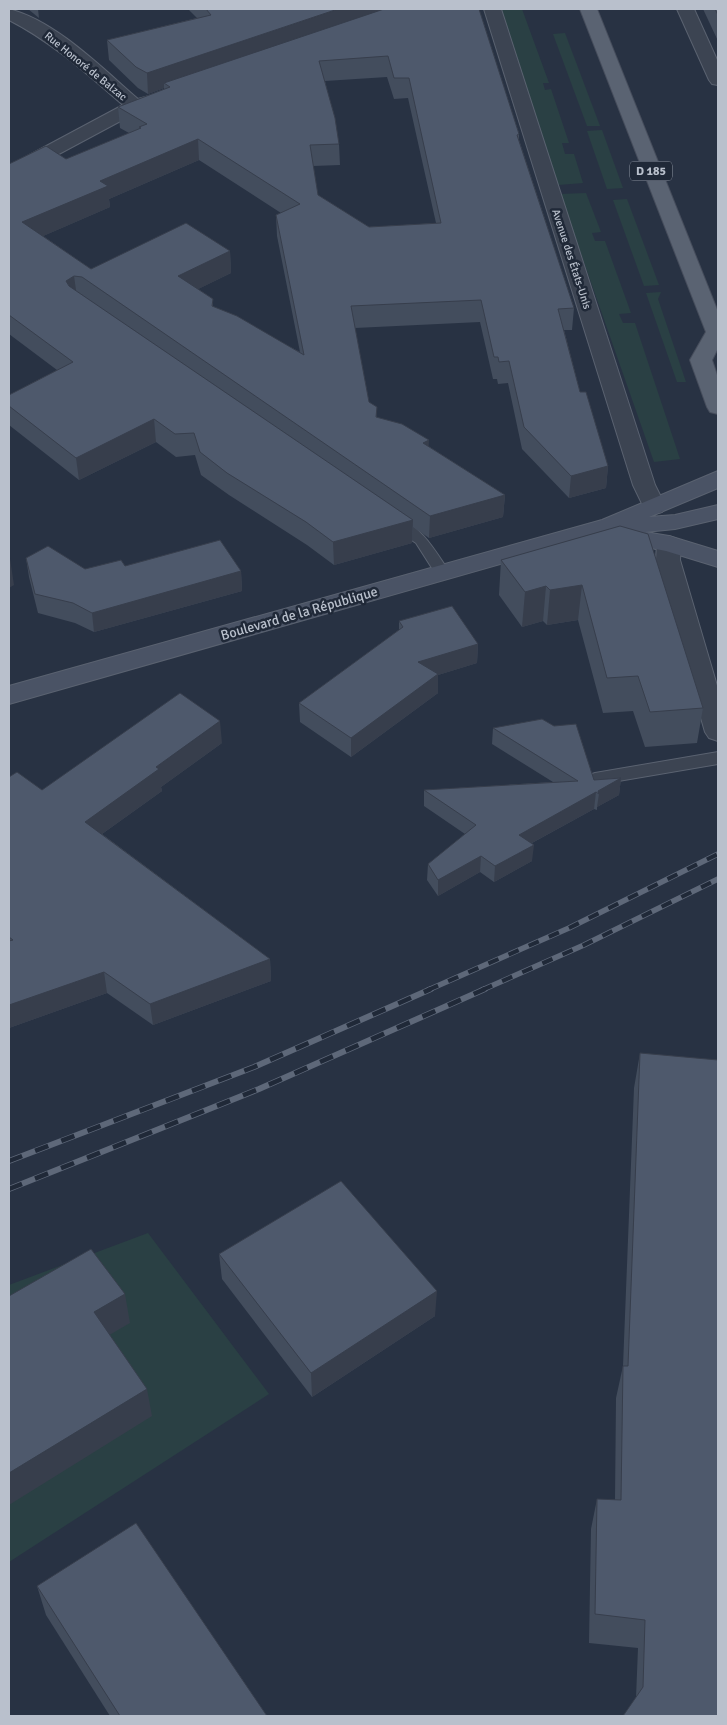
<svg xmlns="http://www.w3.org/2000/svg" width="727" height="1725" font-family="Signika,sans-serif">
<rect width="100%" height="100%" fill="#283243"/>
<!-- green -->
<g fill="#2a4044">
<polygon points="498,9 522,9 549,83 543,83 545,90 551,89 569,143 562,143 565,154 574,154 583,183 558,185"/>
<polygon points="565,33 600,126 587,126 553,34"/>
<polygon points="602,130 623,188 607,189 587,131"/>
<polygon points="586,193 601,232 592,233 595,241 605,241 631,313 619,314 623,323 635,323 680,459 654,462 560,194"/>
<polygon points="627,199 659,285 644,286 613,200"/>
<polygon points="661,292 658,299 686,382 677,382 646,293"/>
<polygon points="148,1233 269,1394 9,1562 9,1285"/>
</g>
<g fill="none" stroke-linecap="round" stroke-linejoin="round">
<defs>
<g id="lane">
<path d="M394,517C422,525 435,551 450,573L447,576H437L416,543L389,525L387,522L389,519Z"/>
<polygon points="718,752 718,764 595,785 589,783 587,779 589,775 595,773"/>
</g>
<g id="street">
<path d="M9,9C56,21 102,68 138,99L153,95L159,96L162,100L159,104L141,110L16,177L9,179V166L123,105C87,74 52,42 9,20Z"/>
<polygon points="484,9 501,9 655,485 666,507 662,512 654,514 646,512 633,485"/>
<polygon points="677,9 694,9 718,62 718,85 712,84 709,80"/>
<polygon points="669,536 677,539 681,544 680,560 718,689 718,741 709,738 705,732 656,560 657,544 661,539"/>
</g>
<polygon id="secondary" points="718,471 718,488 649,517 675,515 718,505 718,519 675,529 645,532 669,536 718,551 718,567 666,551 605,539 602,535 9,704 9,686 602,520"/>
<polygon id="primary" points="580,9 597,9 718,312 718,348 712,360 718,378 718,414 710,412 707,407 690,360 706,332"/>
</defs>
<!-- lane casing -->
<use href="#lane" stroke="#5a6270" stroke-width="2"/>
<!-- street casing -->
<use href="#street" stroke="#5a6270" stroke-width="2"/>
<!-- secondary casing -->
<use href="#secondary" stroke="#5a6270" stroke-width="2"/>
<!-- primary casing -->
<use href="#primary" stroke="#464d5c" stroke-width="2"/>
<!-- lane -->
<use href="#lane" fill="#3c4452" fill-rule="evenodd"/>
<!-- street -->
<use href="#street" fill="#3c4452" fill-rule="evenodd"/>
<!-- secondary -->
<use href="#secondary" fill="#4a5365" fill-rule="evenodd"/>
<!-- primary -->
<use href="#primary" fill="#5a6372" fill-rule="evenodd"/>
<defs>
<g id="rail-far1">
<polyline points="428,990 569,928 718,854"/>
<polyline points="482,990 584,945 718,879"/>
</g>
<g id="rail">
<polyline points="9,1161 254,1067 431,989"/>
<polyline points="9,1189 259,1089 485,989"/>
</g>
</defs>
<!-- rail-far1 casing -->
<use href="#rail-far1" stroke="#5e6879" stroke-width="5.5"/>
<!-- rail casing -->
<use href="#rail" stroke="#5e6879" stroke-width="6"/>
<!-- rail-far1 -->
<use href="#rail-far1" stroke="#202938" stroke-width="4" stroke-dasharray="11" stroke-linecap="butt"/>
<!-- rail -->
<use href="#rail" stroke="#202938" stroke-width="4.5" stroke-dasharray="14" stroke-linecap="butt"/>
</g>
<!-- wall -->
<g fill="#434d5d" fill-rule="evenodd">
<polygon points="28,9 38,9 39,18"/>
<path d="M188,9H479L519,134V140L574,308L572,330H564L580,392L608,466L606,488L569,498L522,449L508,383L498,384L497,379H493L480,322L355,328L369,402L377,417L428,446L505,495L503,517L429,538L413,527L412,543L334,565L307,545L229,495L201,475L195,455L176,457L156,442L79,480L9,425V395L57,370L9,334V164L66,159L129,133L120,128L118,107L164,89V88L148,94L138,88L109,60L107,40L197,18ZM387,77L394,99L408,98L436,223L369,227L318,195L313,166L340,165L339,144L325,81ZM199,160L281,213L276,215L277,236L300,352L213,307V299L198,289L231,273L230,251L91,269L43,236L110,207L109,199Z"/>
<polygon points="703,9 718,9 718,41"/>
<polygon points="620,526 703,708 697,743 645,747 633,711 603,713 578,620 547,625 543,621 522,627 499,595 501,560"/>
<polygon points="26,558 85,569 125,566 241,571 242,591 94,632 75,623 38,613 29,577"/>
<polygon points="399,621 478,644 477,663 438,675 438,693 351,757 300,722 299,703 399,630"/>
<polygon points="493,728 594,780 621,778 619,795 597,807 597,810 594,809 532,843 532,861 494,882 480,872 438,896 427,880 428,864 465,834 424,806 424,790 553,782 492,744"/>
<polygon points="222,743 161,787 162,791 102,834 270,959 271,981 153,1025 107,993 9,1028 9,777 42,790"/>
<polygon points="640,1053 718,1716 636,1698 638,1648 589,1643 591,1529 597,1499 615,1500 616,1398 623,1366 634,1088"/>
<polygon points="219,1254 435,1316 312,1397 222,1279"/>
<polygon points="37,1586 267,1716 110,1716 46,1615"/>
</g>
<!-- shaded-wall -->
<g fill="#373e4c">
<polygon points="338,9 398,9 164,83 164,88 148,94 147,73"/>
<polygon points="198,139 199,160 109,199 110,207 25,244 22,222 100,181"/>
<polygon points="230,251 231,273 180,298 178,276"/>
<polygon points="74,276 77,297 66,281"/>
<polygon points="154,419 156,442 79,480 76,458"/>
<polygon points="429,440 428,462 423,443"/>
<polygon points="608,466 606,488 569,498 571,476"/>
<polygon points="505,495 503,517 429,538 430,516"/>
<polygon points="413,520 412,543 334,565 333,542"/>
<polygon points="9,552 14,585 9,588"/>
<polygon points="241,571 242,591 94,632 92,613"/>
<polygon points="582,585 578,620 547,625 550,590"/>
<polygon points="546,586 543,621 522,627 525,592"/>
<polygon points="478,644 477,663 438,675 438,693 351,757 351,738 418,662"/>
<polygon points="220,721 222,743 161,787 162,791 88,844 85,822 156,767"/>
<polygon points="621,778 619,795 597,807 599,794 598,791"/>
<polygon points="596,792 594,809 517,851 519,835"/>
<polygon points="534,845 532,861 494,882 495,866"/>
<polygon points="481,856 480,872 438,896 438,880"/>
<polygon points="270,959 271,981 153,1025 150,1004"/>
<polygon points="104,972 107,993 9,1028 9,1005"/>
<polygon points="437,1291 435,1316 312,1397 311,1373"/>
<polygon points="125,1294 130,1323 99,1341 94,1312"/>
<polygon points="147,1389 152,1416 9,1505 9,1473"/>
</g>
<!-- building -->
<g fill="#4e596c" stroke="#373e4c" fill-rule="evenodd">
<polygon points="206,9 338,9 147,73 136,67 107,40 211,15"/>
<path d="M384,9H479L519,134L517,135L574,308L558,309L580,392H586L608,466L571,476L524,427L509,361L499,362L498,357H494L481,300L351,306L369,402L377,407L376,417L402,424L429,440L423,443L505,495L430,516L82,277L74,276L66,281L69,286L413,520L333,542L306,522L227,473L200,452L194,433L175,434L154,419L76,458L9,406V395L73,362L9,315V164L46,146L66,159L141,128L139,127L147,124L118,107L170,87L164,83ZM388,56L394,78H409L441,223L369,227L318,195L310,145L339,144L335,118L319,61ZM198,139L300,204L276,215L304,355L237,316L212,306L213,299L178,276L230,251L186,223L91,269L22,222L108,186L100,181Z"/>
<polygon points="715,9 718,9 718,15"/>
<polygon points="620,526 648,534 703,708 650,712 638,676 607,678 582,585 550,590 546,586 525,592 501,560"/>
<polygon points="220,540 241,571 92,613 73,603 35,594 26,558 48,546 85,569 121,560 125,566"/>
<polygon points="452,606 478,644 418,662 438,674 351,738 299,703 403,627 399,621"/>
<polygon points="180,693 220,721 156,767 159,769 85,822 270,959 150,1004 104,972 9,1005 9,941 13,940 9,937 9,777 17,772 42,790"/>
<polygon points="542,719 554,726 576,724 594,780 621,778 598,791 599,794 596,792 519,835 534,845 495,866 481,856 438,880 428,864 476,825 424,790 578,781 493,728"/>
<polygon points="640,1053 718,1060 718,1716 623,1716 643,1687 645,1620 595,1614 597,1499 621,1500 623,1366 628,1366"/>
<polygon points="341,1181 437,1291 311,1373 219,1254"/>
<polygon points="91,1249 125,1294 94,1312 147,1389 9,1473 9,1296"/>
<polygon points="136,1523 267,1716 120,1716 37,1586"/>
</g>
<g text-anchor="middle" stroke-width="5" stroke-linejoin="round" paint-order="stroke">
<!-- far-street labels -->
<g font-size="11" fill="#b9c0cc" stroke="#202938">
<text transform="translate(86 66) rotate(39)" y="4">Rue Honoré de Balzac</text>
<text transform="translate(572 259) rotate(72)" y="4">Avenue des États-Unis</text>
</g>
<!-- shield labels -->
<rect fill="#202938" stroke="#8b93a0" stroke-width="1" x="630" y="161.5" width="42" height="19" rx="4"/>
<g font-size="12" font-weight="bold" fill="#b9c0cc">
<text x="651" y="175">D 185</text>
</g>
<!-- street labels -->
<g font-size="14" fill="#b9c0cc" stroke="#202938">
<text transform="translate(299 613) rotate(-16)" y="5">Boulevard de la République</text>
</g>
</g>
<!-- border -->
<rect width="727" height="1725" fill="none" stroke="#b9c0cc" stroke-width="20"/>
</svg>
